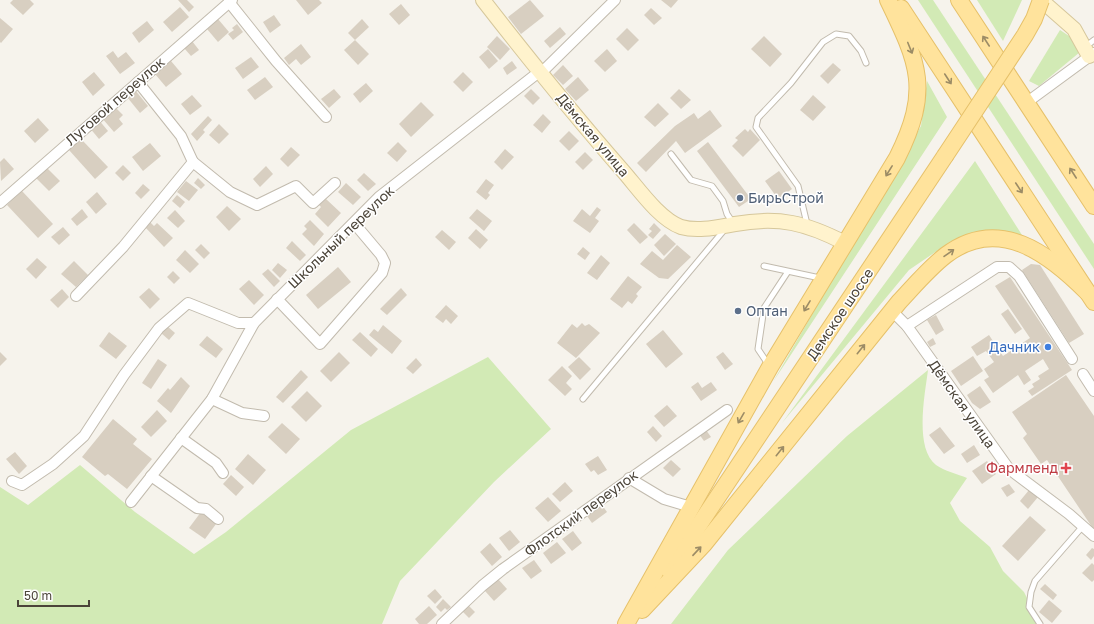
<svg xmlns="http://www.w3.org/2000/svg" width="1094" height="624" font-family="'Golos Text',sans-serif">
<rect width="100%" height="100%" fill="#f6f3ec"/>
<!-- green -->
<g fill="#d2eab5">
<polygon points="918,0 933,0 1094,244 1094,269"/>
<polygon points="977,0 1022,0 1003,41"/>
<polygon points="1060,30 1075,40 1080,52 1039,86 1029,81"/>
<polygon points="927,81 947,117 773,382 921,126"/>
<polygon points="975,161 1022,235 1006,231 970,233 950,242 909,270 782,423"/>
<polygon points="488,357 551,429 494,482 400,581 382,624 0,624 0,487 28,505 80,465 135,512 194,554 226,532 351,430"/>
<path d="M928,370C925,394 914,448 936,465C944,471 958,474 967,478L950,503L960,521L990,547L1003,571L1024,592L1040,624H671L728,550L847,436Z"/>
</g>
<!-- building -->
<g fill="#d8cfc1">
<polygon points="13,0 30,0 34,4 23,15 10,3"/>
<polygon points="178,0 187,0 194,7 189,12"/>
<polygon points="296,0 319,0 322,3 308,15"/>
<polygon points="530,0 544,16 521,34 508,17"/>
<polygon points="661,0 678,0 671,8"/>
<polygon points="401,4 410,15 399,25 389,14"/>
<polygon points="180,7 189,17 172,32 163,22"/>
<polygon points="651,8 662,18 654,25 644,15"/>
<polygon points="274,15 281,25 270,33 263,22"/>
<polygon points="0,18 13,29 1,43 0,42"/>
<polygon points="218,19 229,32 218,42 207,29"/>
<polygon points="362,19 369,27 355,40 348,33"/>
<polygon points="147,21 154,30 139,43 132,33"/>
<polygon points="237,24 243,32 233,40 228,34 234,30 232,28"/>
<polygon points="560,27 566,34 550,48 544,41"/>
<polygon points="627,28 639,40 628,51 616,39"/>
<polygon points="497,36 510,49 500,60 487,47"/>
<polygon points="764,36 782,54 770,67 751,49"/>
<polygon points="355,40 369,54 358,65 344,50"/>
<polygon points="192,41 199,50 191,56 184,48"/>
<polygon points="301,44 311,57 301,65 296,59 289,65 284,58"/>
<polygon points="488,49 498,61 489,69 479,57"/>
<polygon points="607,49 617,61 605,72 594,61"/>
<polygon points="113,51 118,58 126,52 135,63 120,74 106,56"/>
<polygon points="251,57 259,67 243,79 235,68"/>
<polygon points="171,61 182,74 166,87 155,74"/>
<polygon points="512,61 517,68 507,75 503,68"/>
<polygon points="833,63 841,70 828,84 820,76"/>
<polygon points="563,65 573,76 563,85 553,75"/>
<polygon points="94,72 105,85 93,96 82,82"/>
<polygon points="463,72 473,82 463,92 453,82"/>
<polygon points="265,77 273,87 255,100 247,90"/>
<polygon points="578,77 589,90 576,101 565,89"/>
<polygon points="366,83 373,91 360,103 353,94"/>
<polygon points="334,89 341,97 329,108 321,99"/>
<polygon points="531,89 540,98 533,105 524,96"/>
<polygon points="679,89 691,100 681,109 670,98"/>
<polygon points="135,90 148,106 140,113 127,97"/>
<polygon points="192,95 202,106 190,115 181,104"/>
<polygon points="813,95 826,107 813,121 800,110"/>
<polygon points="421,102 434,115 411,137 399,124"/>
<polygon points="658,103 669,114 655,127 644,117"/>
<polygon points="114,106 123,115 119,119 123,124 114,132 101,117"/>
<polygon points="710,110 722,126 685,153 676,141 646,172 637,163 675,126 694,113 698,119"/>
<polygon points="543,114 551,122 542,133 533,125"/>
<polygon points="208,116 212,120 203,130 205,132 197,141 191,134"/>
<polygon points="38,118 49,130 35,143 24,131"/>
<polygon points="98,119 108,131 99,139 89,127"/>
<polygon points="219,124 229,134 219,144 209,135"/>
<polygon points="745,129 748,132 750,129 760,140 743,157 732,146 738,140 735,138"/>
<polygon points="569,131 579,141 569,151 559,141"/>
<polygon points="81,139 108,167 95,179 69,150"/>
<polygon points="398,142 407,151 397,162 387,153"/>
<polygon points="708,142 751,199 739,207 697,151"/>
<polygon points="150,143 161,156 143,171 132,157"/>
<polygon points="291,147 300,155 288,167 280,159"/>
<polygon points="505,149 514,157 502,170 494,162"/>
<polygon points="585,152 593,160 583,170 575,162"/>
<polygon points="4,158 14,169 1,181 0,162"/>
<polygon points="123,165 131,173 123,181 115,173"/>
<polygon points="266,166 273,174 260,187 253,179"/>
<polygon points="46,167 60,181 49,191 35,177"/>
<polygon points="779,171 792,189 778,199 765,181"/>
<polygon points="364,173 376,184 368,191 357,180"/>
<polygon points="198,178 205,185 201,189 194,183"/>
<polygon points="486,179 494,185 488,193 490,195 486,200 476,192"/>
<polygon points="186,181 198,190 189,201 177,192"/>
<polygon points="346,183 361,197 353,205 338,192"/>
<polygon points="143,184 150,190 141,199 135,193"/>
<polygon points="22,191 53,224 38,238 7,205"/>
<polygon points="97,192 107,204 96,214 86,202"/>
<polygon points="177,195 185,202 180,208 172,201"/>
<polygon points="326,199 341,213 328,227 315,214 321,207 319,205"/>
<polygon points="227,206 241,219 229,231 216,217"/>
<polygon points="597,207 601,210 595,218 599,221 590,233 573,221 582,209 590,216"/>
<polygon points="82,209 88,217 77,226 71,219"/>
<polygon points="477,209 492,221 484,231 469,218"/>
<polygon points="175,210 185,221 178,228 167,218"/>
<polygon points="310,220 324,234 314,246 302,234 307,229 304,226"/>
<polygon points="149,221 154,226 157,223 173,238 164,247 144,226"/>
<polygon points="634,223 648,237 640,244 627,230"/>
<polygon points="654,223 661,230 653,239 648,235 652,231 649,229"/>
<polygon points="63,227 70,235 59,245 51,237"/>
<polygon points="476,229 488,240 480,249 468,238"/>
<polygon points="442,230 456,242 449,250 435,237"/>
<polygon points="665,234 676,244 664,256 654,245"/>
<polygon points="292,241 306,255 300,261 286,248"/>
<polygon points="201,244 210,253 204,259 195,250"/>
<polygon points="677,245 691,257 668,279 659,278 640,264 652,251 663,260"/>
<polygon points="583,247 590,253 585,260 577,254"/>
<polygon points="185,250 199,264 190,273 176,260"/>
<polygon points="601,255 610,263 597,280 587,273"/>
<polygon points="37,258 47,267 36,279 26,269"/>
<polygon points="74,261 88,275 76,287 61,274"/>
<polygon points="278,263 287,270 280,278 272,270"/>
<polygon points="1031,264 1040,265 1084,334 1069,343 1022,270"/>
<polygon points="338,267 351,282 318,309 306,295"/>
<polygon points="268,269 280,281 274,287 262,274"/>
<polygon points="173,271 180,278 174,284 167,277"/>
<polygon points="628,276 642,287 636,294 638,296 632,304 628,301 622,308 610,299"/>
<polygon points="1010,277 1072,370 1032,396 1028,391 1034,387 1032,384 1040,379 1038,376 1049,369 1043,359 1025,371 1031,380 1024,385 1018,375 993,393 984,380 989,377 984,369 994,362 986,351 977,356 971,347 989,335 1003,356 1030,338 995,286"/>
<polygon points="249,280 264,295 254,305 239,289"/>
<polygon points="149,288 160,299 150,309 139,297"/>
<polygon points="401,288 407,295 387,315 380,309"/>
<polygon points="62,289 69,297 58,308 50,300"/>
<polygon points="446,305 458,316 451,324 446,319 443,323 435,317"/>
<polygon points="1008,309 1022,329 1015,334 1001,314"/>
<polygon points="936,315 944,330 936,335 927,320"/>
<polygon points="582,323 585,326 589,324 600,333 576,358 557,343 572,324 577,328"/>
<polygon points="383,325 402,341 392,354 369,335 374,329 378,332"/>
<polygon points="167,326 175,333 169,340 161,333"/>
<polygon points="663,330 683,354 666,368 646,344"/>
<polygon points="109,332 127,346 116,359 99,346"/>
<polygon points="360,332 378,349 371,357 352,340"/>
<polygon points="207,336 223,349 216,358 199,345"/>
<polygon points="933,338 936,344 930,347 927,342"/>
<polygon points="0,352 7,359 0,366"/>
<polygon points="339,352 350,363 331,382 320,371"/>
<polygon points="723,352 733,364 725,370 716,357"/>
<polygon points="973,356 983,371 961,386 951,371"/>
<polygon points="579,357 591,369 580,380 568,367"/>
<polygon points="416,358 422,365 413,374 406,368"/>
<polygon points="158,359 167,365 151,389 142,383"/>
<polygon points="562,366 572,376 566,383 572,389 565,396 548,380"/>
<polygon points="301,370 308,377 283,403 276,397"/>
<polygon points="1066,375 1094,416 1094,530 1047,460 1041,464 1023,438 1027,434 1012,412"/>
<polygon points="181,377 190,386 171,413 157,401 168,388 170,390"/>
<polygon points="698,382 702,388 711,382 717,390 701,401 691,387"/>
<polygon points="980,386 991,402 980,409 972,403 967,395"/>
<polygon points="307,391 322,406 306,422 291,407"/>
<polygon points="667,405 677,416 664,427 654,416"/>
<polygon points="157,410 167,421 151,437 141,427"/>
<polygon points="113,419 137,439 133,444 152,459 127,489 108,474 105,476 82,457"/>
<polygon points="282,423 300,439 286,454 268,437"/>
<polygon points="653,426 662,436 656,442 647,432"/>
<polygon points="940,427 955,446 944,454 929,435"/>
<polygon points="706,430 711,437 704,441 699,434"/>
<polygon points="974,445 980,455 967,463 961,454"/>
<polygon points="15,452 27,466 19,474 6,459"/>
<polygon points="248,454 266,470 253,485 235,469"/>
<polygon points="598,456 607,470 598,475 594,470 591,472 585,464"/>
<polygon points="671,460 681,469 673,477 663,468"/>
<polygon points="987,461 996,474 982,484 972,471"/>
<polygon points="231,475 244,487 236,496 223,484"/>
<polygon points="565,482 573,491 560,502 552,494"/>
<polygon points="1009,484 1015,492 1007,497 1001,488"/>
<polygon points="1029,490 1038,497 1028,509 1020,501"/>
<polygon points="548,497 561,511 548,522 535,508"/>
<polygon points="602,505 607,512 592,523 587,516"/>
<polygon points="201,512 216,524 205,539 189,528"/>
<polygon points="1030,516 1046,530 1018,561 1002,546"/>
<polygon points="510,530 520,542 509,551 499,538"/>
<polygon points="573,531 582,543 572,551 562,539"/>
<polygon points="557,542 566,553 551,564 543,553"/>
<polygon points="490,543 502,557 492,566 480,552"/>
<polygon points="1092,548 1094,549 1094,556 1091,560 1086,555"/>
<polygon points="534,560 542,571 531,579 522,568"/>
<polygon points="1092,563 1094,565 1094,580 1092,582 1082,573"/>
<polygon points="498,579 507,589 494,601 485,591"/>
<polygon points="1045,584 1057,595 1053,600 1040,589"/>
<polygon points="435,589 442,597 435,604 427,596"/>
<polygon points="443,599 451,607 447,610 445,608 441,612 436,607"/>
<polygon points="1049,600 1062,611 1052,623 1039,612"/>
<polygon points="468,605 475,612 469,618 462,611"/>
<polygon points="429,606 437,615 427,624 419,624 415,619"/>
</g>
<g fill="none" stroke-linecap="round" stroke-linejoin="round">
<defs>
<g id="lane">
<polyline points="1085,47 1094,40"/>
<polyline points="671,154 691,180 712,186 723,201 727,214 733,223"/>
<polyline points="807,224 798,186 756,127 758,118 791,83 823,42 836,34 849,36 861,51 866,63"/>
<polyline points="764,266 820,278"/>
<polyline points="768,364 758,349 764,308 787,273"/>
<polyline points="583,399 725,229"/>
<polyline points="1040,624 1029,607 1031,592 1035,581 1083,526"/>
</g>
<g id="street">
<polyline points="229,2 276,61 326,117"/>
<polyline points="1026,103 1094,53"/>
<polyline points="193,162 230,192 257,205 296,186 313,203 335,183"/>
<polyline points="0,203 232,0"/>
<polyline points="76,296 123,247 193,162 181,136 138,82"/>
<polyline points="277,299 320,344 382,273 385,263 381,255 354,223"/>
<polyline points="892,311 907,326 1009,469 1069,514 1094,536"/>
<polyline points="907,326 997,267 1009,267 1019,276 1072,359"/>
<polyline points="1083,374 1094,391"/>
<polyline points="212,399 242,413 264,416"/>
<polyline points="181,438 216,463 223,473"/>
<polyline points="151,476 197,508 206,509 218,519"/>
<polyline points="629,478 664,499 691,507"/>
<polyline points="12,481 22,485 53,464 84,436 124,375 159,328 188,303 238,323 254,323"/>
<polyline points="131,502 212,399 254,323 379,197 539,72 544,70 615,0"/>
<polyline points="442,624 482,586 503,569 727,410"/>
</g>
<g id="secondary">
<path d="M483,0C528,58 574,115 623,171C638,188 659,219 681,227C698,232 718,227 735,224C779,216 806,223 845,243"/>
<polyline points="1041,0 1074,29 1089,56"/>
</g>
<g id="primary">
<polyline points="959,0 1094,206"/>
<polyline points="901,8 1094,302"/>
<polyline points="669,570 945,156"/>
<path d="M642,610L704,544L899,302C914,286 929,268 946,255C999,215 1049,254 1087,292"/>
<path d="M626,624L770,367L897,158C931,90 919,64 888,0"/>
</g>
</defs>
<!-- lane casing -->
<use href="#lane" stroke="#c2bbae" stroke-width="7"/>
<!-- street casing -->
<use href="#street" stroke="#c2bbae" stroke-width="12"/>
<!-- secondary casing -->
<use href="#secondary" stroke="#d6c79b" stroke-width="16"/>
<!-- primary casing -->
<use href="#primary" stroke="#e6c16a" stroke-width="18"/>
<!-- lane -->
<use href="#lane" stroke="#fff" stroke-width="5"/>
<!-- street -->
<use href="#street" stroke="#fff" stroke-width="10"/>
<!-- secondary -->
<use href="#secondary" stroke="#fff3cd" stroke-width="14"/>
<!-- primary -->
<use href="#primary" stroke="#ffe39c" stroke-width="16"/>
<defs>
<polyline id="primary-bridge" points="945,156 1025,35 1034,19 1041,0"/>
</defs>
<!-- primary-bridge casing -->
<use href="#primary-bridge" stroke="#e6c16a" stroke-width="18" stroke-linecap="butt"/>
<!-- primary-bridge -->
<use href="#primary-bridge" stroke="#ffe39c" stroke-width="16"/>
</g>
<!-- one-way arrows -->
<defs><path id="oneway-shaft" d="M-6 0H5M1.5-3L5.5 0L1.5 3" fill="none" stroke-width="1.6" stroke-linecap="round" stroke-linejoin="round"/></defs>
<g stroke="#9c8c66">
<use href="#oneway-shaft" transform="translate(986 41) rotate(-123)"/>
<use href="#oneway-shaft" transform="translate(910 48) rotate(68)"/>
<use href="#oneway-shaft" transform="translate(948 79) rotate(57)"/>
<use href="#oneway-shaft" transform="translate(889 171) rotate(122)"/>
<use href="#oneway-shaft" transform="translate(1073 173) rotate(-123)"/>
<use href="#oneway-shaft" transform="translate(1019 188) rotate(57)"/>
<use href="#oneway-shaft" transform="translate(949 253) rotate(-35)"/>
<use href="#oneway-shaft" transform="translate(807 306) rotate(121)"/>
<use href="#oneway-shaft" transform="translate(861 349) rotate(-51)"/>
<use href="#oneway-shaft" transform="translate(741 418) rotate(120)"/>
<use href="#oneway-shaft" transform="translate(780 451) rotate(-51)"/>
<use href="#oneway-shaft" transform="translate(697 551) rotate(-47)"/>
</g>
<!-- markers -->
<g fill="#5c6f8a" stroke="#fff" stroke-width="1.5">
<circle cx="740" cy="198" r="4"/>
<circle cx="738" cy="311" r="4"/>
</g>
<circle fill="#3f7fe0" stroke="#fff" stroke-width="1.5" cx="1048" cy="347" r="4"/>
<path fill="#e0444e" stroke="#fff" stroke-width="1.5" d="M1064 462h4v4h4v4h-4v4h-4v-4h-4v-4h4z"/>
<g text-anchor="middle" stroke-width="3" stroke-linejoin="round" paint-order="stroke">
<!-- street labels -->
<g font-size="14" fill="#4b4439" stroke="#fff">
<text transform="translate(115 101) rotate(-41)" y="5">Луговой переулок</text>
<text transform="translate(593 135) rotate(50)" y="5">Дёмская улица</text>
<text transform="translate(341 237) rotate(-44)" y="5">Школьный переулок</text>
<text transform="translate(840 314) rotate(-56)" y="5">Демское шоссе</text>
<text transform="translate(962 404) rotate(55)" y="5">Дёмская улица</text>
<text transform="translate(581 513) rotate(-36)" y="5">Флотский переулок</text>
</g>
<!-- service labels -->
<g font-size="14" fill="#4e5e75" stroke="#fff" text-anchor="start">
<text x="748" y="203">БирьСтрой</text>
<text x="746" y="316">Оптан</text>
</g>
<!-- shop labels -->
<g font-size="14" fill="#366cbe" stroke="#fff" text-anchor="end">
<text x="1040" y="352">Дачник</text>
</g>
<!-- health labels -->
<g font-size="14" fill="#be3a42" stroke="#fff" text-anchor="end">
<text x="1058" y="473">Фармленд</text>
</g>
</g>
<!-- scale -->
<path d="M18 600v6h71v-6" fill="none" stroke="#4b4439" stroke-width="2"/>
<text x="24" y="600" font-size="12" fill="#4b4439" stroke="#ffffff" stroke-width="3" paint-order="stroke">50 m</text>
</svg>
